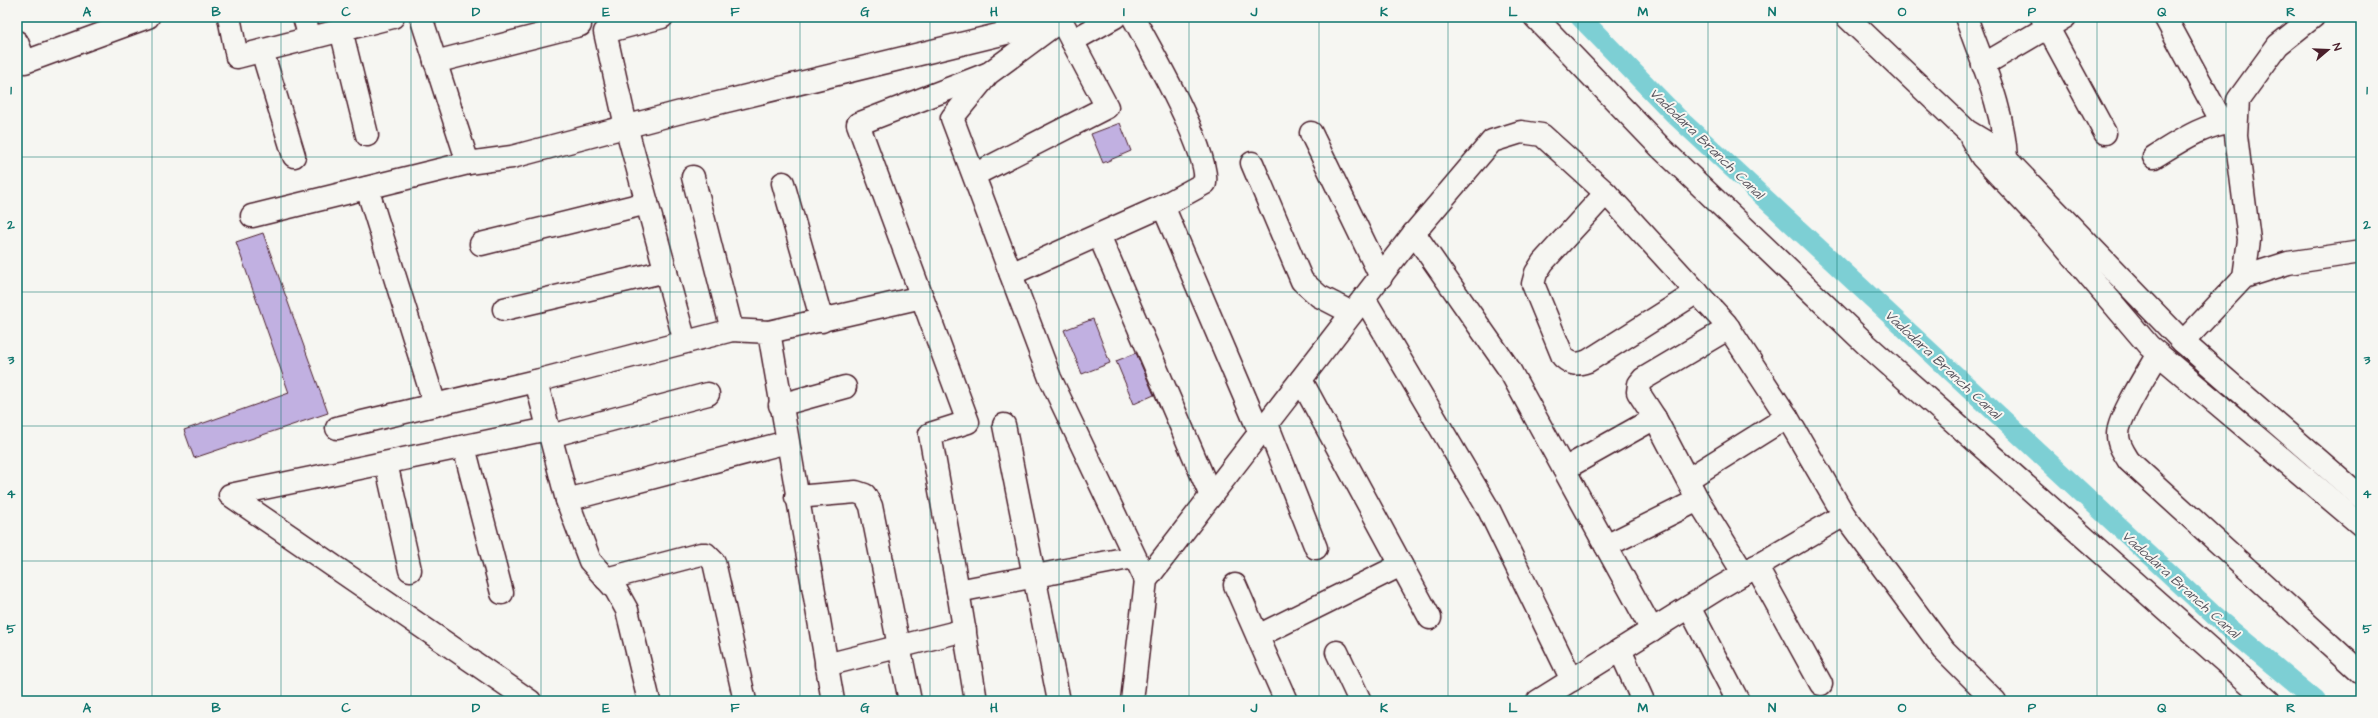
<svg xmlns="http://www.w3.org/2000/svg" width="2378" height="718" font-family="'Architects Daughter',sans-serif">
<rect width="100%" height="100%" fill="#f6f6f2"/>
<filter id="ink" filterUnits="userSpaceOnUse"><feTurbulence type="fractalNoise" baseFrequency=".025" numOctaves="2"/><feDisplacementMap in="SourceGraphic" scale="8" xChannelSelector="R" yChannelSelector="G"/><feConvolveMatrix kernelMatrix="1 2 1 2 8 2 1 2 1" color-interpolation-filters="sRGB"/></filter>
<g filter="url(#ink)">
<g fill="none" stroke-linecap="round" stroke-linejoin="round">
<!-- canal -->
<polyline stroke="#7dcfd4" stroke-width="20" points="1580,17 1677,117 2219,620 2316,701"/>
</g>
<!-- building -->
<g fill="#c1b0e1" stroke="#4a1f2b">
<polygon points="1120,123 1131,151 1103,163 1091,134"/>
<polygon points="263,233 328,413 194,458 184,430 289,393 236,242"/>
<polygon points="1093,319 1110,363 1082,374 1064,330"/>
<polygon points="1136,353 1154,395 1134,404 1116,361"/>
</g>
<g fill="none" stroke-linecap="round" stroke-linejoin="round">
<defs>
<g id="street">
<polyline points="229,17 237,57 393,17"/>
<polyline points="304,17 310,38"/>
<polyline points="421,17 468,163 512,157 677,113 1051,22"/>
<polyline points="662,17 605,32 626,126 685,342"/>
<path d="M1133,17C1150,48 1210,152 1205,183L1163,206"/>
<polyline points="1847,17 1967,131 1992,146 2006,159 2183,342 2361,497"/>
<path d="M1966,17C1982,63 2004,109 2006,159"/>
<polyline points="2042,17 2105,133"/>
<polyline points="2165,17 2222,122"/>
<polyline points="341,30 367,135"/>
<polyline points="1072,41 1115,17"/>
<polyline points="17,42 25,62 148,17"/>
<polyline points="262,51 294,156"/>
<polyline points="435,62 580,25"/>
<polyline points="1983,65 2065,17"/>
<polyline points="1311,133 1381,277"/>
<polyline points="1971,138 1982,157 2052,232 2149,346 2361,525"/>
<path d="M2154,157C2180,141 2204,124 2236,121"/>
<polyline points="1252,163 1302,281 1319,296 1352,313"/>
<polyline points="974,175 1107,107 1061,20 988,74 952,118 1050,378 1146,580"/>
<polyline points="693,177 732,330"/>
<polyline points="783,183 822,321"/>
<polyline points="367,188 435,405"/>
<path d="M1606,193L1543,262L1536,273L1533,284L1563,357C1572,365 1577,365 1588,361L1697,292"/>
<polyline points="252,216 468,163"/>
<polyline points="1414,233 1509,369 1652,630"/>
<polyline points="1099,235 1211,496"/>
<polyline points="481,244 647,203"/>
<polyline points="1011,274 1163,206 1260,433"/>
<polyline points="2244,277 2249,240 2236,135 2238,100 2278,45 2313,17"/>
<polyline points="1364,298 1489,510 1572,680"/>
<polyline points="504,309 666,271"/>
<polyline points="1729,328 1643,379 1639,384 1638,392 1655,418 1698,500 1744,574"/>
<polyline points="769,332 922,297"/>
<polyline points="2183,342 2244,277 2288,263 2361,252"/>
<path d="M2158,354C2149,370 2117,419 2118,435C2118,445 2124,453 2129,461L2361,673"/>
<polyline points="1301,380 1430,618"/>
<polyline points="536,381 567,500 590,561 616,590 627,610 649,701"/>
<polyline points="780,405 845,387"/>
<polyline points="1267,424 1316,548"/>
<polyline points="1004,425 1059,701"/>
<polyline points="337,428 536,381 732,330 769,332 833,701"/>
<polyline points="550,436 708,394"/>
<polyline points="464,447 502,593"/>
<polyline points="386,463 410,570"/>
<polyline points="1564,469 1655,418"/>
<polyline points="1688,479 1787,417"/>
<polyline points="796,497 856,492 865,495 871,506 910,701"/>
<polyline points="567,500 787,442"/>
<polyline points="1606,546 1698,500"/>
<polyline points="1756,566 1821,684"/>
<polyline points="606,579 701,554 706,554 714,562 745,701"/>
<polyline points="1235,585 1286,701"/>
<polyline points="958,591 930,434 968,422 858,124 987,74"/>
<polyline points="1689,607 1738,701"/>
<polyline points="1258,636 1401,565"/>
<polyline points="1620,650 1643,701"/>
<polyline points="1337,652 1360,701"/>
<polyline points="826,665 965,630"/>
<polyline points="530,701 230,495 548,429"/>
<polyline points="976,701 958,591 1134,557"/>
<polyline points="1538,701 1719,588 1844,515"/>
</g>
<g id="secondary">
<polyline points="1535,17 1661,148 1867,345 2269,701"/>
<polyline points="1132,701 1146,580 1414,233 1492,141 1521,132 1542,135 1606,193 1726,324 1787,417 1844,515 1944,650 1995,701"/>
</g>
</defs>
<!-- street casing -->
<use href="#street" stroke="#4a1f2b" stroke-width="25"/>
<!-- secondary casing -->
<use href="#secondary" stroke="#4a1f2b" stroke-width="25"/>
<!-- street -->
<use href="#street" stroke="#f6f6f2" stroke-width="22"/>
<!-- secondary -->
<use href="#secondary" stroke="#f6f6f2" stroke-width="22"/>
</g>
</g>
<!-- grid -->
<path fill="none" stroke="#0f766e" stroke-width="1" stroke-opacity="0.55" d="M152,17V701M281,17V701M411,17V701M541,17V701M670,17V701M800,17V701M930,17V701M1059,17V701M1189,17V701M1319,17V701M1448,17V701M1578,17V701M1708,17V701M1837,17V701M1967,17V701M2097,17V701M2226,17V701M17,157H2361M17,292H2361M17,426H2361M17,561H2361"/>
<g text-anchor="middle" stroke-width="4" stroke-linejoin="round" paint-order="stroke">
<!-- water labels -->
<g font-size="14" font-style="italic" fill="#59545e" stroke="#f6f6f2">
<text transform="translate(1707 143) rotate(44)" y="5">Vadodara Branch Canal</text>
<text transform="translate(1943 364) rotate(43)" y="5">Vadodara Branch Canal</text>
<text transform="translate(2181 584) rotate(42)" y="5">Vadodara Branch Canal</text>
</g>
</g>
<!-- margin -->
<rect width="2378" height="718" fill="none" stroke="#f6f6f2" stroke-width="44"/>
<!-- north arrow -->
<g transform="translate(2328 50) rotate(71)" stroke="#f6f6f2" stroke-width="3" paint-order="stroke">
<path d="M0-3L7 15L0 10L-7 15Z" fill="#4a1f2b"/>
<text y="-6" font-size="11" font-weight="bold" text-anchor="middle" fill="#4a1f2b">N</text>
</g>
<rect x="22" y="22" width="2334" height="674" fill="none" stroke="#0f766e" stroke-width="1.5"/>
<g font-size="13" text-anchor="middle" font-weight="bold" fill="#0f766e">
<text x="87" y="16">A</text>
<text x="216" y="16">B</text>
<text x="346" y="16">C</text>
<text x="476" y="16">D</text>
<text x="606" y="16">E</text>
<text x="735" y="16">F</text>
<text x="865" y="16">G</text>
<text x="994" y="16">H</text>
<text x="1124" y="16">I</text>
<text x="1254" y="16">J</text>
<text x="1384" y="16">K</text>
<text x="1513" y="16">L</text>
<text x="1643" y="16">M</text>
<text x="1772" y="16">N</text>
<text x="1902" y="16">O</text>
<text x="2032" y="16">P</text>
<text x="2162" y="16">Q</text>
<text x="2291" y="16">R</text>
<text x="11" y="94">1</text>
<text x="2367" y="94">1</text>
<text x="11" y="229">2</text>
<text x="2367" y="229">2</text>
<text x="11" y="364">3</text>
<text x="2367" y="364">3</text>
<text x="11" y="498">4</text>
<text x="2367" y="498">4</text>
<text x="11" y="633">5</text>
<text x="2367" y="633">5</text>
<text x="87" y="712">A</text>
<text x="216" y="712">B</text>
<text x="346" y="712">C</text>
<text x="476" y="712">D</text>
<text x="606" y="712">E</text>
<text x="735" y="712">F</text>
<text x="865" y="712">G</text>
<text x="994" y="712">H</text>
<text x="1124" y="712">I</text>
<text x="1254" y="712">J</text>
<text x="1384" y="712">K</text>
<text x="1513" y="712">L</text>
<text x="1643" y="712">M</text>
<text x="1772" y="712">N</text>
<text x="1902" y="712">O</text>
<text x="2032" y="712">P</text>
<text x="2162" y="712">Q</text>
<text x="2291" y="712">R</text>
</g>
</svg>
